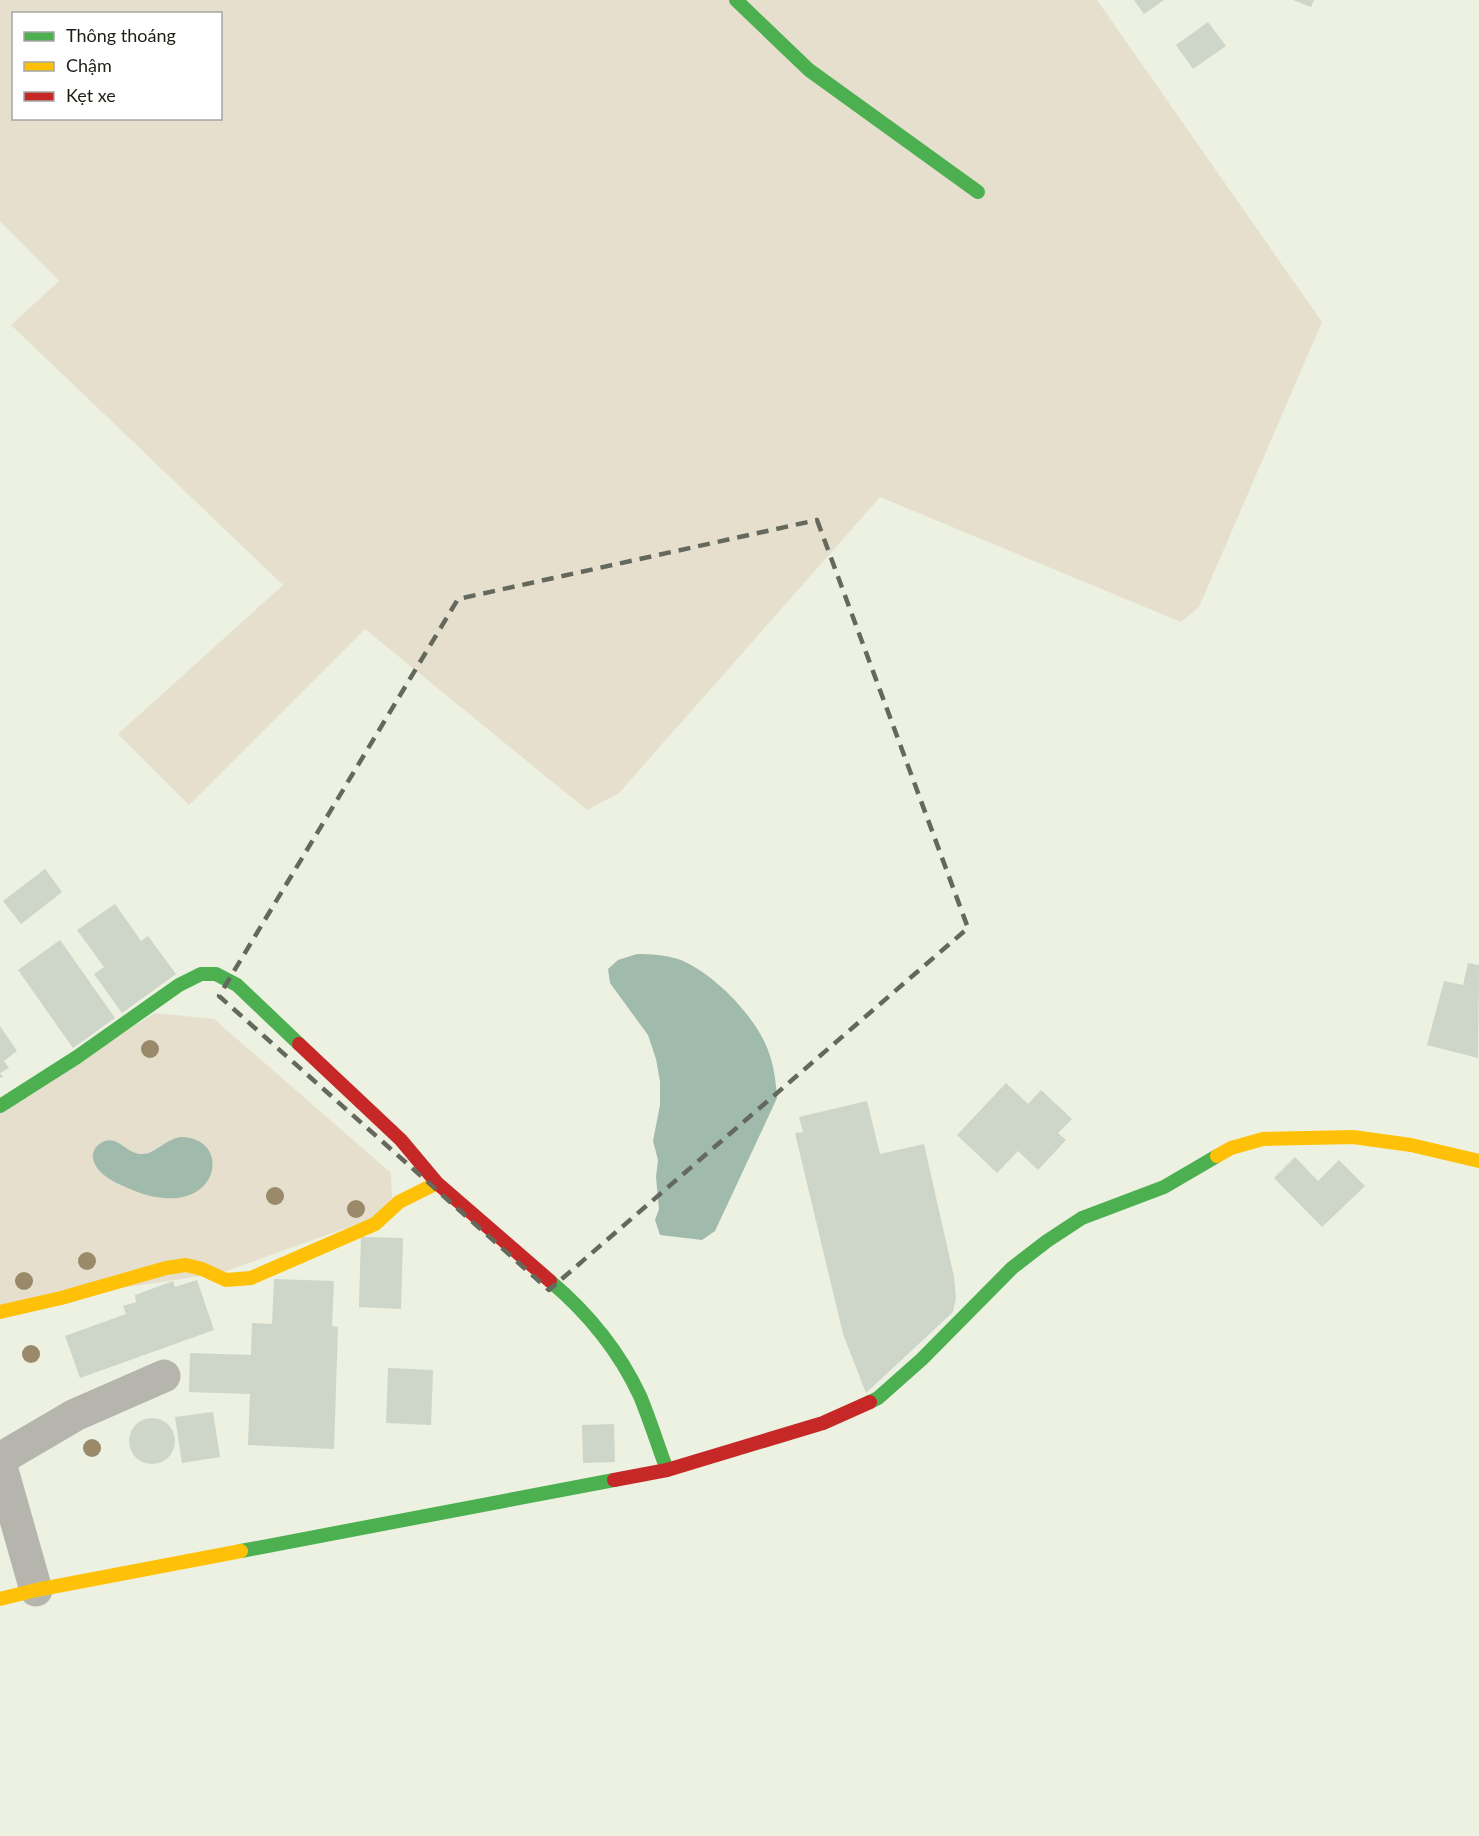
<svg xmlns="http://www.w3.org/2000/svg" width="1479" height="1836" font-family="Lato,sans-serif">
<rect width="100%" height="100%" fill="#ecf1e1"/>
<!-- green -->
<g fill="#e6dfce" fill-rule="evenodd">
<path d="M0,0H1097L1322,322L1199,607L1181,622L880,497L619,793L587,810L365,629L189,805L118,734L283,585L11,325L59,281L0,221ZM14,14H220V118H14Z"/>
<polygon points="155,1013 214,1019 391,1173 392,1198 371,1219 221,1273 0,1306 0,1112"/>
</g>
<!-- water -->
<g fill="#a0baac">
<path d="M637,954C651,954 665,955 678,959C713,972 757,1017 769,1053C774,1067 776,1082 777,1098L715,1231L702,1240L660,1235L655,1220L659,1209L656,1177L658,1160L653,1141L660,1105V1082L656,1059L648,1035L610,983L608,969L618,960Z"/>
<path d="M180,1137C238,1136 219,1233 121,1185C110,1180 94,1171 93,1157C92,1153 95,1148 98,1145C117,1130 125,1155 143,1154C154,1154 165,1140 180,1137Z"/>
</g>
<!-- building -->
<g fill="#ced5c9">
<polygon points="1134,0 1164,0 1144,14"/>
<polygon points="1293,0 1314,0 1311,7"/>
<polygon points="1208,22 1226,46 1193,69 1176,45"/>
<polygon points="45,869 62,892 21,924 3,901"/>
<polygon points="115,904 141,941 148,936 176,974 122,1013 94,974 104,967 77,930"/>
<polygon points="60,940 115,1018 73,1048 18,970"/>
<polygon points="1468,963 1479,965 1478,1058 1427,1045 1444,981 1463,985"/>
<polygon points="0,1026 17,1051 4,1061 9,1068 0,1073 3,1077 0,1078"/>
<polygon points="1006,1083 1028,1104 1041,1090 1072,1119 1058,1133 1066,1140 1038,1170 1018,1151 997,1173 957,1135"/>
<polygon points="867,1101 880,1154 924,1144 954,1277 956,1298 953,1312 866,1393 843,1334 795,1133 803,1132 799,1117"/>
<polygon points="1295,1157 1318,1181 1339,1160 1365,1186 1322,1227 1274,1178"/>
<polygon points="361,1237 403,1238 401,1309 359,1307"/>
<polygon points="274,1279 334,1281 332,1326 338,1327 334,1449 248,1445 250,1394 189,1392 190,1353 251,1355 252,1323 272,1324"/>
<polygon points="197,1280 214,1330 80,1378 65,1336 126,1314 123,1306 136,1302 135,1295 173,1281 175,1287"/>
<polygon points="388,1368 433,1370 431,1425 386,1423"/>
<polygon points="213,1412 220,1457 182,1463 175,1417"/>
<circle cx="152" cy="1441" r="23"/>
<polygon points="614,1424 615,1462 583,1463 582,1425"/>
</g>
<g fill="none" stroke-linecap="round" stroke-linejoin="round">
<!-- street -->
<g stroke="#b5b5ae" stroke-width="33">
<polyline points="0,1459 75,1415 164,1376"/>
<polyline points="0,1463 36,1590"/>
</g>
<!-- fast -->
<g stroke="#4caf50" stroke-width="14">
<polyline points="736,0 809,70 978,192"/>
<polyline points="0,1106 77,1057 179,985 201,974 216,974 237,985 299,1044"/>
<path d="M550,1281C588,1313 619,1351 640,1396C650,1420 658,1446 667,1470"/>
<polyline points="870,1402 878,1398 922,1359 1012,1268 1047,1241 1082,1218 1164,1187 1217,1156"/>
<polyline points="241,1551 614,1480"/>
</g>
<!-- slow -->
<g stroke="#ffc107" stroke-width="14">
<polyline points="1217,1156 1231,1148 1263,1139 1353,1137 1411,1145 1479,1161"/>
<polyline points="0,1312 61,1298 166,1268 186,1265 202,1269 226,1280 251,1278 375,1224 399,1202 437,1183"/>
<polyline points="0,1599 36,1590 241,1551"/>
</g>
<!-- jam -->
<g stroke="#c62828" stroke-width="14">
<polyline points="299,1044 401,1140 437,1183 550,1281"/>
<polyline points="614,1480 667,1470 823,1423 870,1402"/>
</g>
</g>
<!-- trees -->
<g fill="#9a8a6a">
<circle cx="150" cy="1049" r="9"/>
<circle cx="275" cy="1196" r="9"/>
<circle cx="356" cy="1209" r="9"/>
<circle cx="87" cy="1261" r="9"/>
<circle cx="24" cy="1281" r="9"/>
<circle cx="31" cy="1354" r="9"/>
<circle cx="92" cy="1448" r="9"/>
</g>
<!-- marked area -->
<path fill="none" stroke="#65695d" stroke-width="4.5" stroke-dasharray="12 8" stroke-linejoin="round" d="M817,520L968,928L549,1290L219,996L458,599Z"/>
<!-- legend -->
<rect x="12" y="12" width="210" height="108" fill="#ffffff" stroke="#a5a6a2" stroke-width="1.5"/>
<rect x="24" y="32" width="30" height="9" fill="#4caf50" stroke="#a5a6a2" stroke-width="1.5"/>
<text x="66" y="42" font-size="18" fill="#1d2016">Thông thoáng</text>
<rect x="24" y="62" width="30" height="9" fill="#ffc107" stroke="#a5a6a2" stroke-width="1.5"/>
<text x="66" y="72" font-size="18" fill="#1d2016">Chậm</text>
<rect x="24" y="92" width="30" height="9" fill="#c62828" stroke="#a5a6a2" stroke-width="1.5"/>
<text x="66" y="102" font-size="18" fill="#1d2016">Kẹt xe</text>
</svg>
